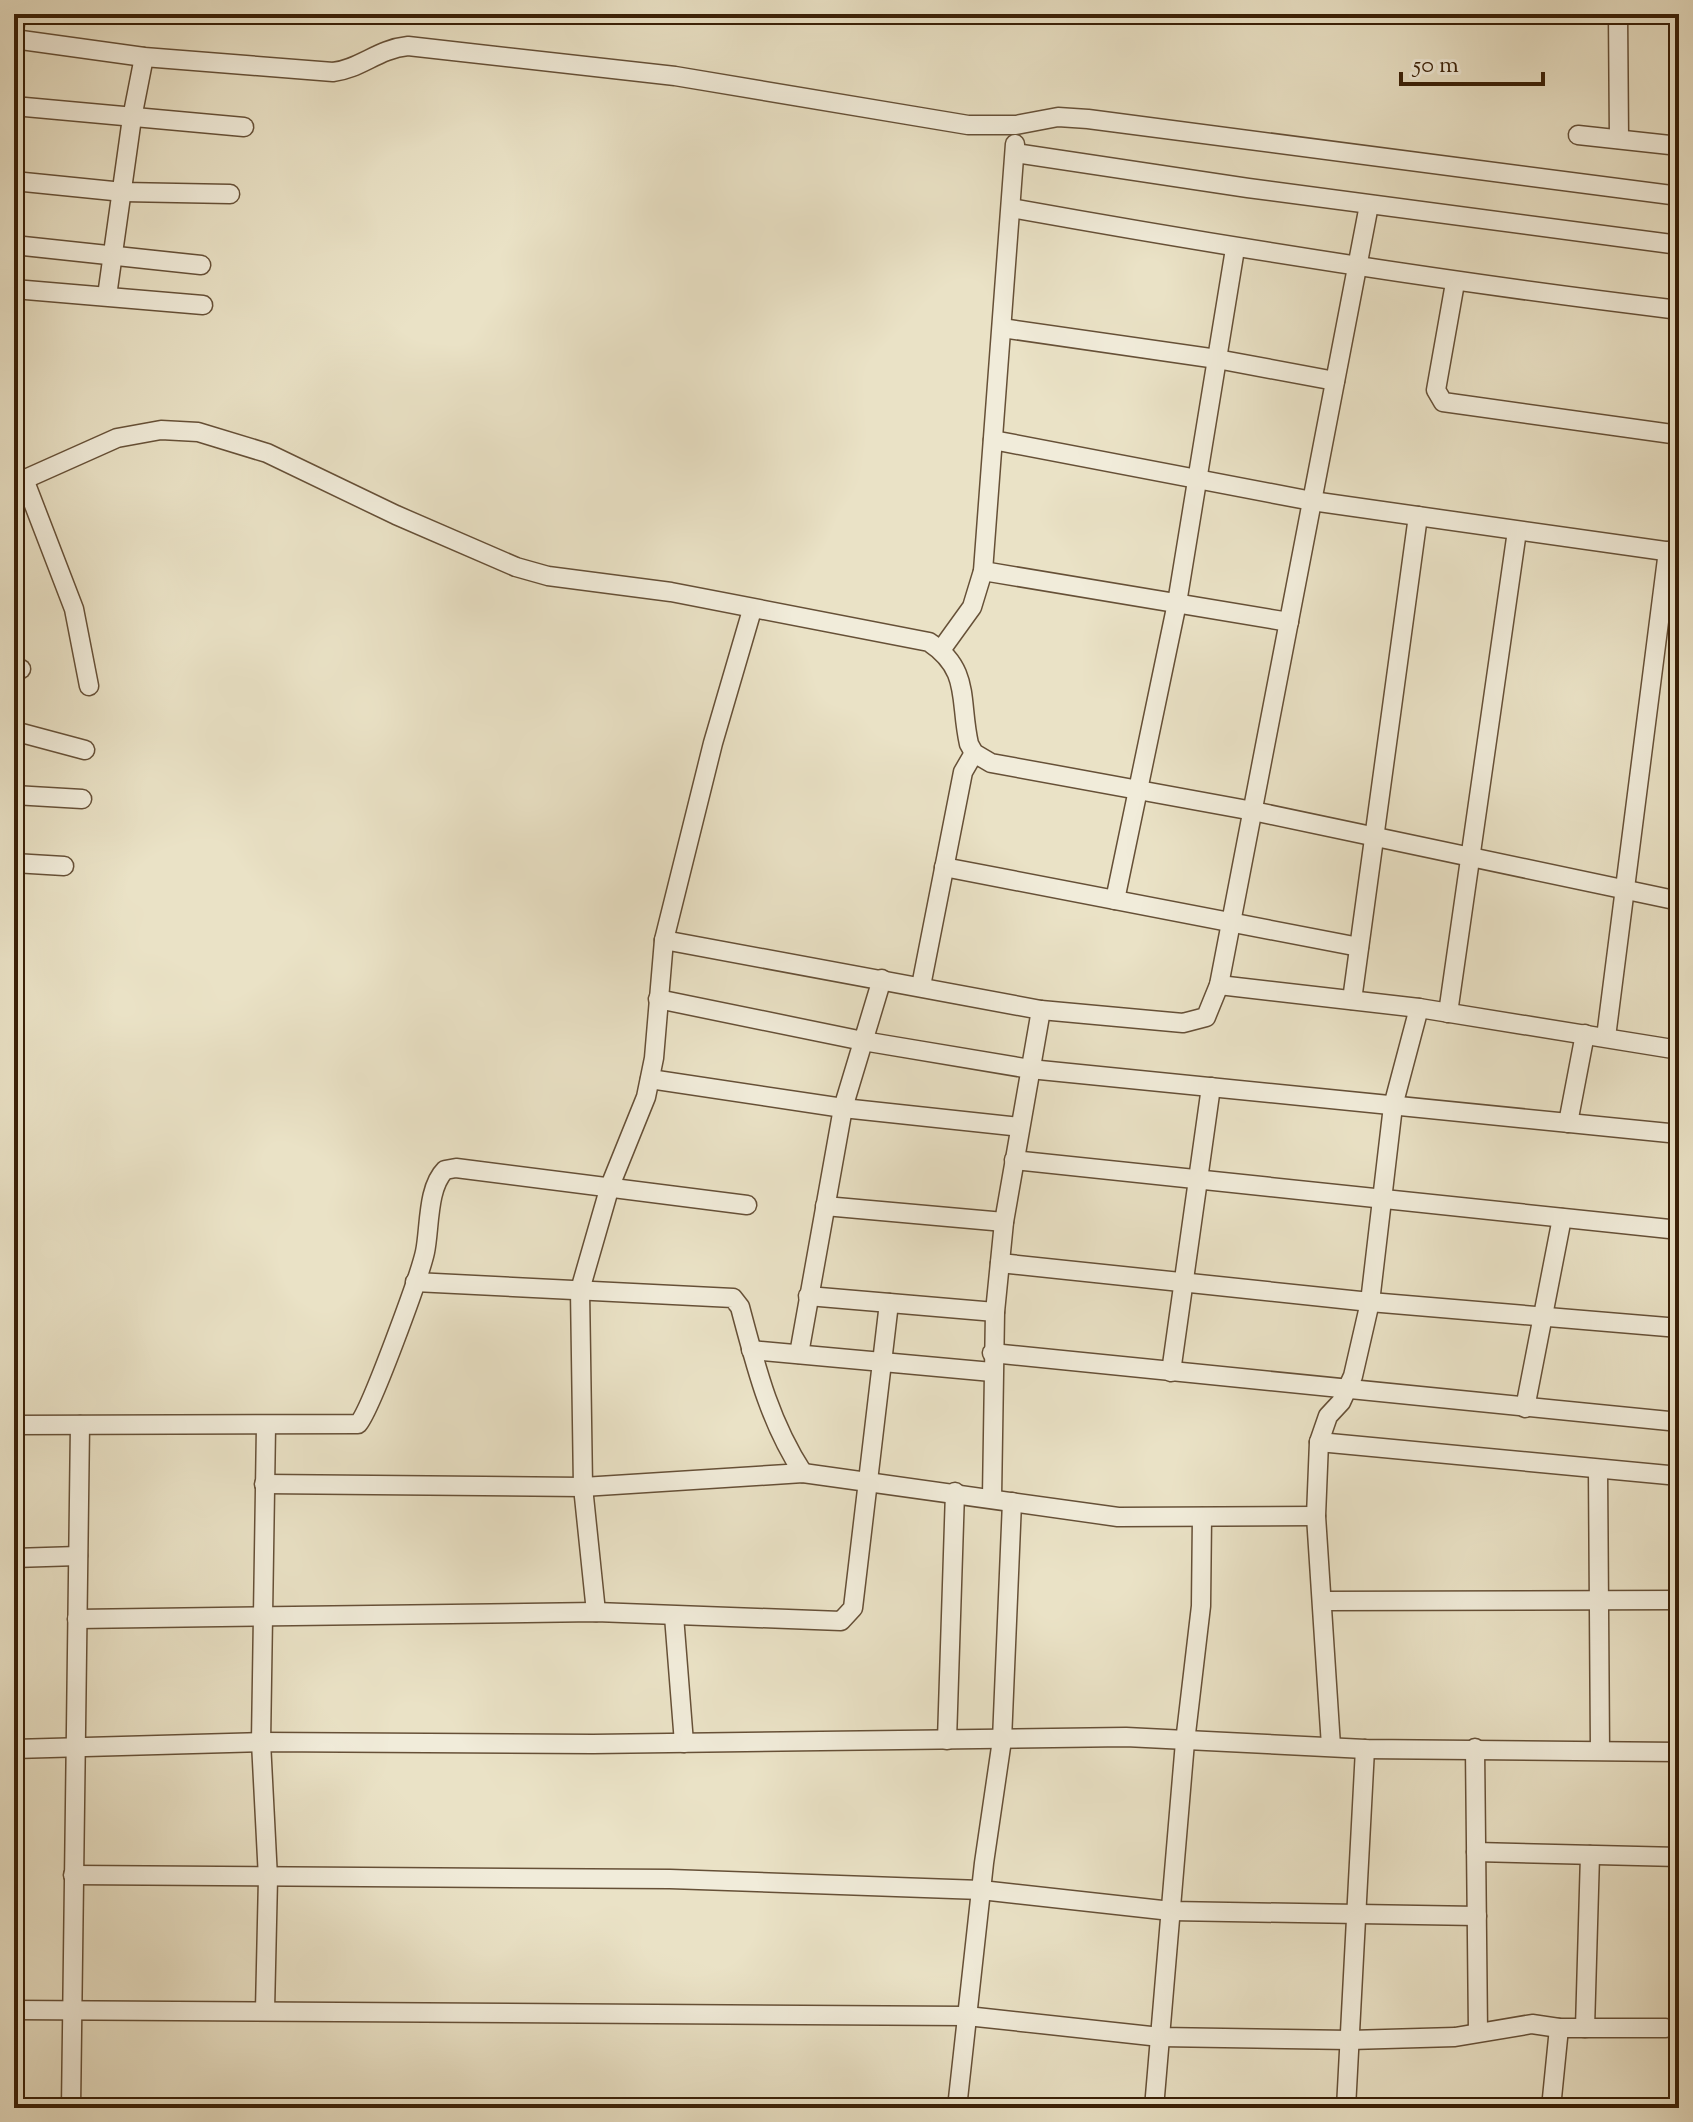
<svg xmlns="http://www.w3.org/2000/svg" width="1693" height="2122" font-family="'Sorts Mill Goudy',serif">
<rect width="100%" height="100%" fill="#eae2c6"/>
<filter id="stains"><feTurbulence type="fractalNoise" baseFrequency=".0025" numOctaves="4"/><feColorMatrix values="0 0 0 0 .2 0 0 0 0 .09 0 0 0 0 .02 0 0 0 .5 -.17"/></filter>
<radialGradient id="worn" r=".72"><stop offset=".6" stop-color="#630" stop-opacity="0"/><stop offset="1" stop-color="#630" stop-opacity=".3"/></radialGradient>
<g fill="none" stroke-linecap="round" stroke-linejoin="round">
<defs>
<g id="street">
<polyline points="1618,14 1619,139"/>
<polyline points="14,32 16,14"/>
<path d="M14,39L144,57L333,72C360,69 378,49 408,46L675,76L968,125H1016L1058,117L1088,119L1679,196"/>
<polyline points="14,106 244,127"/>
<polyline points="1578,135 1679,146"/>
<polyline points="1015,153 1248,188 1679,245"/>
<polyline points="14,181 123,192 230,194"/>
<path d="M1011,208C1233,248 1455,283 1679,310"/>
<polyline points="14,245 201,265"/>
<polyline points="1455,283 1436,390 1443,402 1679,435"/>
<polyline points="14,289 203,305"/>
<polyline points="107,296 132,118 144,57"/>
<polyline points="1002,328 1217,359 1335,381"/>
<polyline points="993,440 1312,501 1679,553"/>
<polyline points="24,479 74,609 89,686"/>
<path d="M14,484L117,438L161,430L198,432L267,453L396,515L516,567L548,576L671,592L929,642C971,670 959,700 969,744L974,753L991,763L1253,811L1679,901"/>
<polyline points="983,571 1289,622"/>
<polyline points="941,650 972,607 983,571 1015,144"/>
<polyline points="14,669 21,669"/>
<polyline points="14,731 85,750"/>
<polyline points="14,795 82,799"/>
<polyline points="14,863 64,866"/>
<polyline points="944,867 1359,947"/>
<polyline points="1115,900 1177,603 1235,249"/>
<polyline points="664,940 1041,1010 1183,1023 1206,1017 1219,985 1369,205"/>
<polyline points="1219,985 1419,1008 1679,1050"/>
<polyline points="921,986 963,772 974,753"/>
<polyline points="658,999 863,1041 1030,1069 1679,1134"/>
<polyline points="1352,1000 1418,516"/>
<polyline points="1448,1013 1517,531"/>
<polyline points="1606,1037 1668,551"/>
<polyline points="650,1079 843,1108 1020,1127"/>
<polyline points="1568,1123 1585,1034"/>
<polyline points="1014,1160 1679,1230"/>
<polyline points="825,1206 1004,1222"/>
<polyline points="1000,1263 1370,1302 1679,1328"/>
<path d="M415,1282L733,1298L740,1307C756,1367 769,1421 803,1473"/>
<polyline points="808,1296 995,1312"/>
<polyline points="751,1350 992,1372"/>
<polyline points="992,1353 1679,1422"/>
<polyline points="799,1354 843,1108 882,979"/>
<polyline points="1171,1372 1211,1087"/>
<polyline points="1525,1408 1562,1218"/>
<path d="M14,1425L358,1424C370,1412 420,1275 425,1252C430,1228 427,1188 445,1170L456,1168L747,1205"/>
<polyline points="1319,1442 1679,1476"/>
<polyline points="1598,1469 1600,1750"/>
<polyline points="264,1484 583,1487 803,1473 1118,1517 1316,1516"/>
<polyline points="992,1497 995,1312 1004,1222 1041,1010"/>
<polyline points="14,1558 78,1556"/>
<polyline points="1323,1601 1679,1600"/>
<polyline points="596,1612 583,1487 580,1290 610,1186 646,1097 654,1058 664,940 713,743 752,610"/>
<polyline points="674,1616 684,1743"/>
<polyline points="77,1619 596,1612 841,1621 853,1608 889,1303"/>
<polyline points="947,1740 955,1492"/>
<polyline points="1331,1746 1316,1516 1319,1442 1328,1416 1341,1402 1353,1376 1370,1302 1393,1106 1419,1008"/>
<polyline points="1475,1748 1478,2032"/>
<polyline points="14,1749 261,1742 593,1744 1126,1737 1365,1749 1679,1752"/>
<polyline points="1476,1852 1679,1857"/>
<polyline points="73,1875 670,1879 981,1890 1171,1911 1477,1916"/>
<polyline points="14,2010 967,2016 1160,2037 1350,2040 1455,2037 1532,2024 1559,2028 1666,2028"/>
<polyline points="265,2010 268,1878 261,1742 266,1426"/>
<polyline points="1585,2028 1590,1855"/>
<polyline points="71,2108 80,1425"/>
<polyline points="957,2108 984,1863 1002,1740 1012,1502"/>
<polyline points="1154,2108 1185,1742 1201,1606 1202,1517"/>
<polyline points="1346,2108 1365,1749"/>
<polyline points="1551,2108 1559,2028"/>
</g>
</defs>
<!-- street casing -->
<use href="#street" stroke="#665037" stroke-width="21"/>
<!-- street -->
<use href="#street" stroke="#f1ecda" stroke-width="18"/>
</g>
<!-- margin -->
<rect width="1693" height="2122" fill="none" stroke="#eae2c6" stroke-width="48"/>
<rect x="16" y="16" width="1661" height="2090" fill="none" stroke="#3a2007" stroke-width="4"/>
<rect x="24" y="24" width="1645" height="2074" fill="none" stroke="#3a2007" stroke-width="2"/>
<!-- scale -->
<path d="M1401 72v12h142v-12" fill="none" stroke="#3a2007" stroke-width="4"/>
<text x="1413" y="72" font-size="24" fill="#3a2007" stroke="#f1ecda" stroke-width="6" paint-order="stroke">50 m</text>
<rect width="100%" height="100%" filter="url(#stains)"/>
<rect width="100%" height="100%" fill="url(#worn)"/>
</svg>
